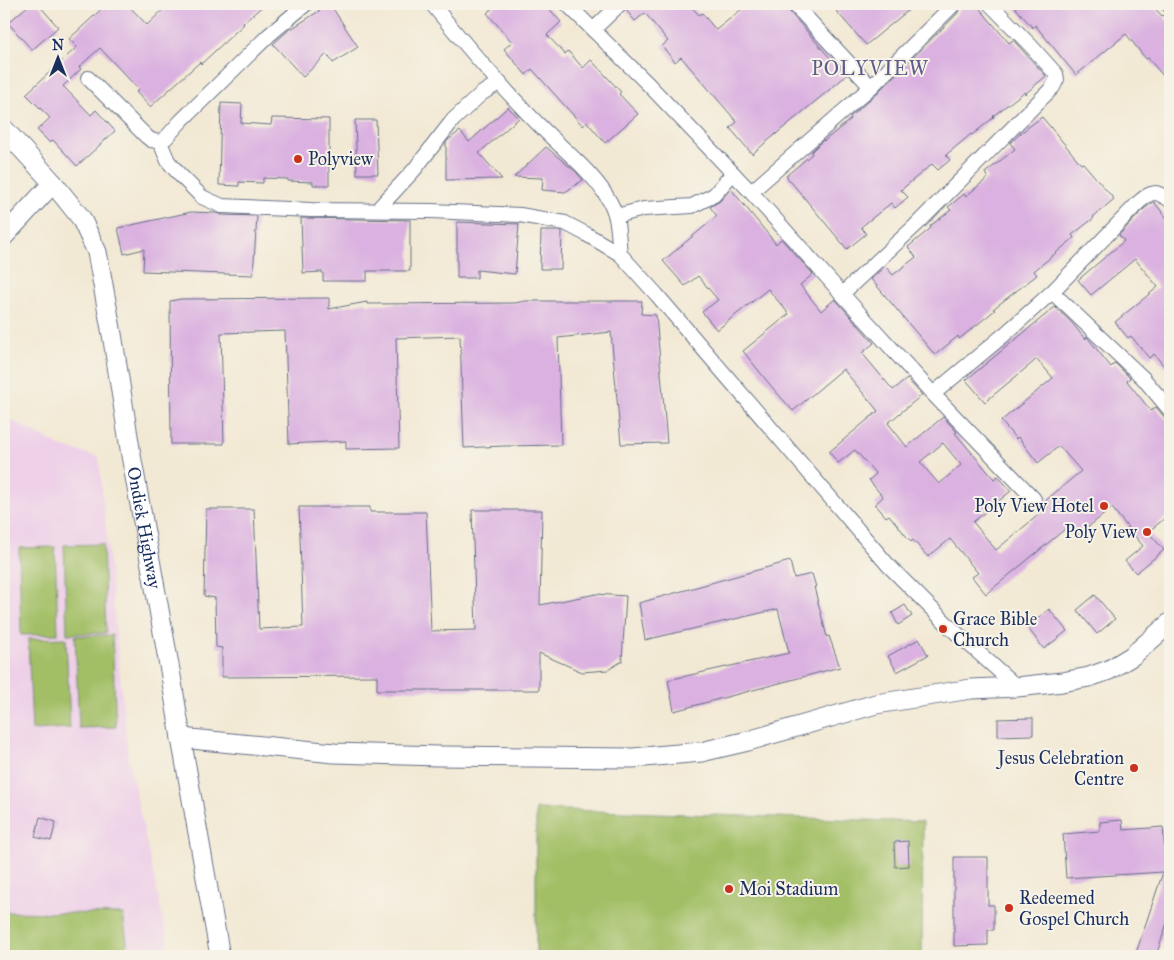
<svg xmlns="http://www.w3.org/2000/svg" width="1174" height="960" font-family="'IM FELL Great Primer',serif">
<rect width="100%" height="100%" fill="#f7f3e8"/>
<filter id="ink" filterUnits="userSpaceOnUse"><feTurbulence type="fractalNoise" baseFrequency=".02" numOctaves="2"/><feDisplacementMap in="SourceGraphic" scale="10" xChannelSelector="R" yChannelSelector="G"/><feConvolveMatrix kernelMatrix="1 2 1 2 8 2 1 2 1" color-interpolation-filters="sRGB"/></filter>
<filter id="wash" filterUnits="userSpaceOnUse"><feTurbulence type="fractalNoise" baseFrequency=".0096" numOctaves="4" result="noise"/><feDisplacementMap in="SourceGraphic" scale="20" xChannelSelector="R" yChannelSelector="G"/><feGaussianBlur stdDeviation="1.12" result="paint"/><feColorMatrix in="noise" values="0 0 0 0 0 0 0 0 0 0 0 0 0 0 0 0 0 1.4 0 .05"/><feComposite in="paint" operator="in"/></filter>
<g filter="url(#wash)">
<rect width="100%" height="100%" fill="#f2e9d4"/>
<!-- built -->
<polygon fill="#eed0e8" points="11,420 60,446 99,457 128,757 171,956 4,956 4,421"/>
<!-- green -->
<g fill="#a3bf66" stroke="#5f7762">
<polygon points="103,544 106,633 67,634 64,545"/>
<polygon points="55,547 58,634 21,635 19,548"/>
<polygon points="112,635 116,727 79,728 75,636"/>
<polygon points="66,638 70,728 32,730 28,639"/>
<polygon points="536,809 923,822 922,956 536,956"/>
<polygon points="4,912 123,914 129,956 4,956"/>
</g>
<g id="blocks">
<!-- building -->
<g fill="#dab1e0" fill-rule="evenodd">
<polygon points="30,4 38,4 58,27 32,50 8,23"/>
<polygon points="107,4 127,4 147,25 169,4 265,4 243,23 244,24 201,64 200,62 150,107 136,92 139,90 100,48 79,67 81,69 63,86 91,115 96,110 115,131 77,166 53,140 50,143 37,130 50,118 26,94 77,47 69,39"/>
<polygon points="330,4 358,47 333,63 327,54 303,77 273,44 290,29 291,29"/>
<polygon points="497,4 545,4 561,22 547,35 565,54 568,51 583,68 591,60 621,92 619,94 638,114 605,143 587,122 583,126 532,69 526,75 504,49 512,42 487,13"/>
<polygon points="629,4 689,4 699,15 702,13 716,30 748,4 785,4 788,10 831,59 832,58 847,75 752,154 730,128 737,122 681,57 675,62 662,46 668,41 645,13 635,21 626,10"/>
<polygon points="830,4 916,4 866,45"/>
<polygon points="963,4 976,4 1009,43 1013,40 1046,76 1025,94 1024,92 993,116 994,117 972,135 971,134 946,155 950,160 938,170 932,164 901,190 908,197 895,208 891,203 861,227 866,234 847,249 786,176 812,154 811,152 823,140 824,141 851,119 850,117 877,93 956,15 962,7"/>
<polygon points="1012,4 1151,4 1162,16 1163,15 1170,24 1170,84 1148,58 1146,59 1126,34 1076,75 1035,25 1033,28"/>
<polygon points="221,103 242,104 241,123 271,125 272,118 329,119 329,185 313,185 313,182 288,181 288,179 263,178 263,183 239,182 239,186 219,185"/>
<polygon points="508,107 519,118 479,153 502,179 446,180 446,143 448,140 460,131 469,142"/>
<polygon points="1042,117 1081,164 1083,163 1114,199 1093,217 1094,218 1072,235 1074,238 1034,271 1037,275 993,309 995,310 978,324 959,339 958,336 935,355 871,279 885,266 893,275 916,257 908,247 931,228 930,226 951,210 948,207 964,194 966,196 988,178 985,173 1015,149 1010,143 1022,132"/>
<polygon points="355,120 376,120 378,174 357,174"/>
<polygon points="546,147 576,172 583,180 565,192 542,190 543,178 514,177"/>
<path d="M731,189L776,244L781,239L813,274L800,285L821,311L835,299L874,343L862,353L893,390L907,379L922,395L888,423L907,447L943,417L957,432L955,433L994,479L998,476L1011,491L973,522L996,550L1048,507L1044,502L1081,471L1059,446L1038,463L1018,437L1016,439L1001,421L1053,378L1037,359L985,402L966,380L1055,307L1072,323L1085,339L1087,337L1111,367L1115,363L1130,378L1127,381L1151,411L1156,407L1170,424V514L1148,532L1164,550L1136,573L1125,561L1143,546L1112,508L1078,535L1070,525L986,594L972,577L978,573L950,539L928,557L913,540L911,542L889,515L886,517L875,504L883,497L869,480L876,474L855,450L838,463L829,452L878,411L843,369L793,411L771,386L743,351L789,314L768,289L717,330L702,312L718,300L698,276L685,286L663,261L717,216L710,207L720,201ZM943,443L961,465L939,484L920,462Z"/>
<polygon points="1154,202 1170,222 1170,373 1154,354 1149,358 1131,336 1128,338 1115,322 1158,287 1135,259 1091,295 1078,280 1124,241 1119,235 1145,208"/>
<polygon points="191,212 216,213 222,215 257,216 253,275 143,271 144,249 124,254 118,228"/>
<polygon points="301,218 410,220 410,271 367,271 367,281 323,281 323,272 303,273"/>
<polygon points="457,222 519,224 515,274 477,270 477,278 457,278"/>
<polygon points="541,231 562,231 561,269 540,269"/>
<polygon points="329,298 329,309 367,302 367,304 515,303 525,301 642,301 641,314 656,315 667,443 621,444 611,332 558,338 561,445 503,446 464,448 460,336 396,338 399,448 346,449 346,441 289,444 285,331 221,333 224,444 171,444 170,301 181,299"/>
<polygon points="299,507 370,507 370,512 426,512 431,631 476,630 472,510 542,510 540,605 596,594 626,596 622,661 608,670 582,672 539,653 539,690 377,690 377,676 222,677 222,648 216,647 215,598 204,596 206,509 254,509 259,629 303,627"/>
<polygon points="790,561 794,578 812,574 816,587 814,587 827,637 829,636 840,667 674,711 668,680 789,653 778,609 645,640 639,603"/>
<polygon points="1095,595 1115,619 1097,634 1077,610"/>
<polygon points="905,605 912,616 898,625 892,613"/>
<polygon points="1049,609 1067,631 1044,649 1027,627"/>
<polygon points="919,639 928,655 897,672 888,656"/>
<polygon points="1033,718 1033,735 998,736 998,719"/>
<polygon points="40,817 56,822 51,841 35,837"/>
<polygon points="1122,820 1123,830 1163,827 1166,864 1168,857 1170,857 1170,914 1156,956 1135,956 1163,872 1066,878 1063,834 1100,831 1100,822"/>
<polygon points="908,841 909,866 895,867 894,842"/>
<polygon points="954,857 988,857 988,905 994,905 994,930 988,930 988,945 954,946"/>
</g>
</g>
</g>
<g filter="url(#ink)">
<use href="#blocks" fill-opacity="0" stroke="#667087" stroke-width="1"/>
<g fill="none" stroke-linecap="round" stroke-linejoin="round">
<defs>
<g id="street">
<path d="M432,4C467,47 504,90 543,129C566,152 595,174 610,202C619,218 618,237 620,254"/>
<polyline points="567,4 649,85 751,192 842,294 933,394 1034,499"/>
<polyline points="794,4 871,87"/>
<polyline points="1168,4 1170,6"/>
<polyline points="593,30 620,4"/>
<polyline points="88,78 147,137 151,140 160,142 166,138 181,121 269,35 306,4"/>
<polyline points="160,142 168,161 179,174 202,197 222,206 311,210 431,211 520,215 565,223 586,234 620,254 657,295 888,565 952,629 1017,687"/>
<polyline points="751,192 871,87 954,4"/>
<polyline points="377,210 414,170 453,120 481,94 500,82"/>
<polyline points="616,216 644,209 692,206 714,195 733,173"/>
<polyline points="1052,292 1143,378 1170,410"/>
<polyline points="842,294 916,225 1053,87 1057,79 1056,74 1031,46 990,4"/>
<path d="M933,394L1005,334L1052,292L1139,202C1153,190 1155,191 1170,200"/>
</g>
<g id="secondary">
<path id="s1" d="M4,129L53,183L81,218L97,252L113,340L131,455L171,676L181,738L220,956"/>
<polyline points="4,236 53,183"/>
<polyline points="181,738 334,753 439,756 633,758 701,752 748,741 876,704 971,689 1017,687 1062,682 1089,677 1109,670 1132,656 1170,623"/>
</g>
</defs>
<!-- street casing -->
<use href="#street" stroke="#667087" stroke-width="16"/>
<!-- secondary casing -->
<use href="#secondary" stroke="#667087" stroke-width="21"/>
<!-- street -->
<use href="#street" stroke="#fff" stroke-width="14"/>
<!-- secondary -->
<use href="#secondary" stroke="#fff" stroke-width="19"/>
</g>
</g>
<!-- markers -->
<g fill="#c8321e" stroke="#f7f3e8" stroke-width="2">
<circle cx="298" cy="159" r="5"/>
<circle cx="1104" cy="506" r="5"/>
<circle cx="1147" cy="532" r="5"/>
<circle cx="943" cy="629" r="5"/>
<circle cx="1134" cy="768" r="5"/>
<circle cx="729" cy="889" r="5"/>
<circle cx="1009" cy="908" r="5"/>
</g>
<g text-anchor="middle" stroke-width="4" stroke-linejoin="round" paint-order="stroke">
<!-- poi labels -->
<g font-size="18" fill="#1b2f5e" stroke="#f7f3e8" text-anchor="start">
<text x="308" y="165">Polyview</text>
<text x="1094" y="512" text-anchor="end">Poly View Hotel</text>
<text x="1137" y="538" text-anchor="end">Poly View</text>
<text x="953" y="625">Grace Bible<tspan x="953" dy="21">Church</tspan></text>
<text x="1124" y="764" text-anchor="end">Jesus Celebration<tspan x="1124" dy="21">Centre</tspan></text>
<text x="739" y="895">Moi Stadium</text>
<text x="1019" y="904">Redeemed<tspan x="1019" dy="21">Gospel Church</tspan></text>
</g>
<!-- street labels -->
<g font-size="18" fill="#1b2f5e" stroke="#f7f3e8">
<text dy="6" stroke="none"><textPath href="#s1" startOffset="435">Ondiek Highway</textPath></text>
</g>
<!-- quarter labels -->
<g font-size="20" letter-spacing="1" fill="#5e5c8c" stroke="#f7f3e8">
<text x="870" y="75">POLYVIEW</text>
</g>
</g>
<!-- margin -->
<rect width="1174" height="960" fill="none" stroke="#f7f3e8" stroke-width="20"/>
<!-- north arrow -->
<g transform="translate(58 58)" stroke="#f7f3e8" stroke-width="4" paint-order="stroke">
<path d="M0-4L9 19L0 12L-9 19Z" fill="#1b2f5e"/>
<text y="-8" font-size="14" font-weight="bold" text-anchor="middle" fill="#1b2f5e">N</text>
</g>
</svg>
